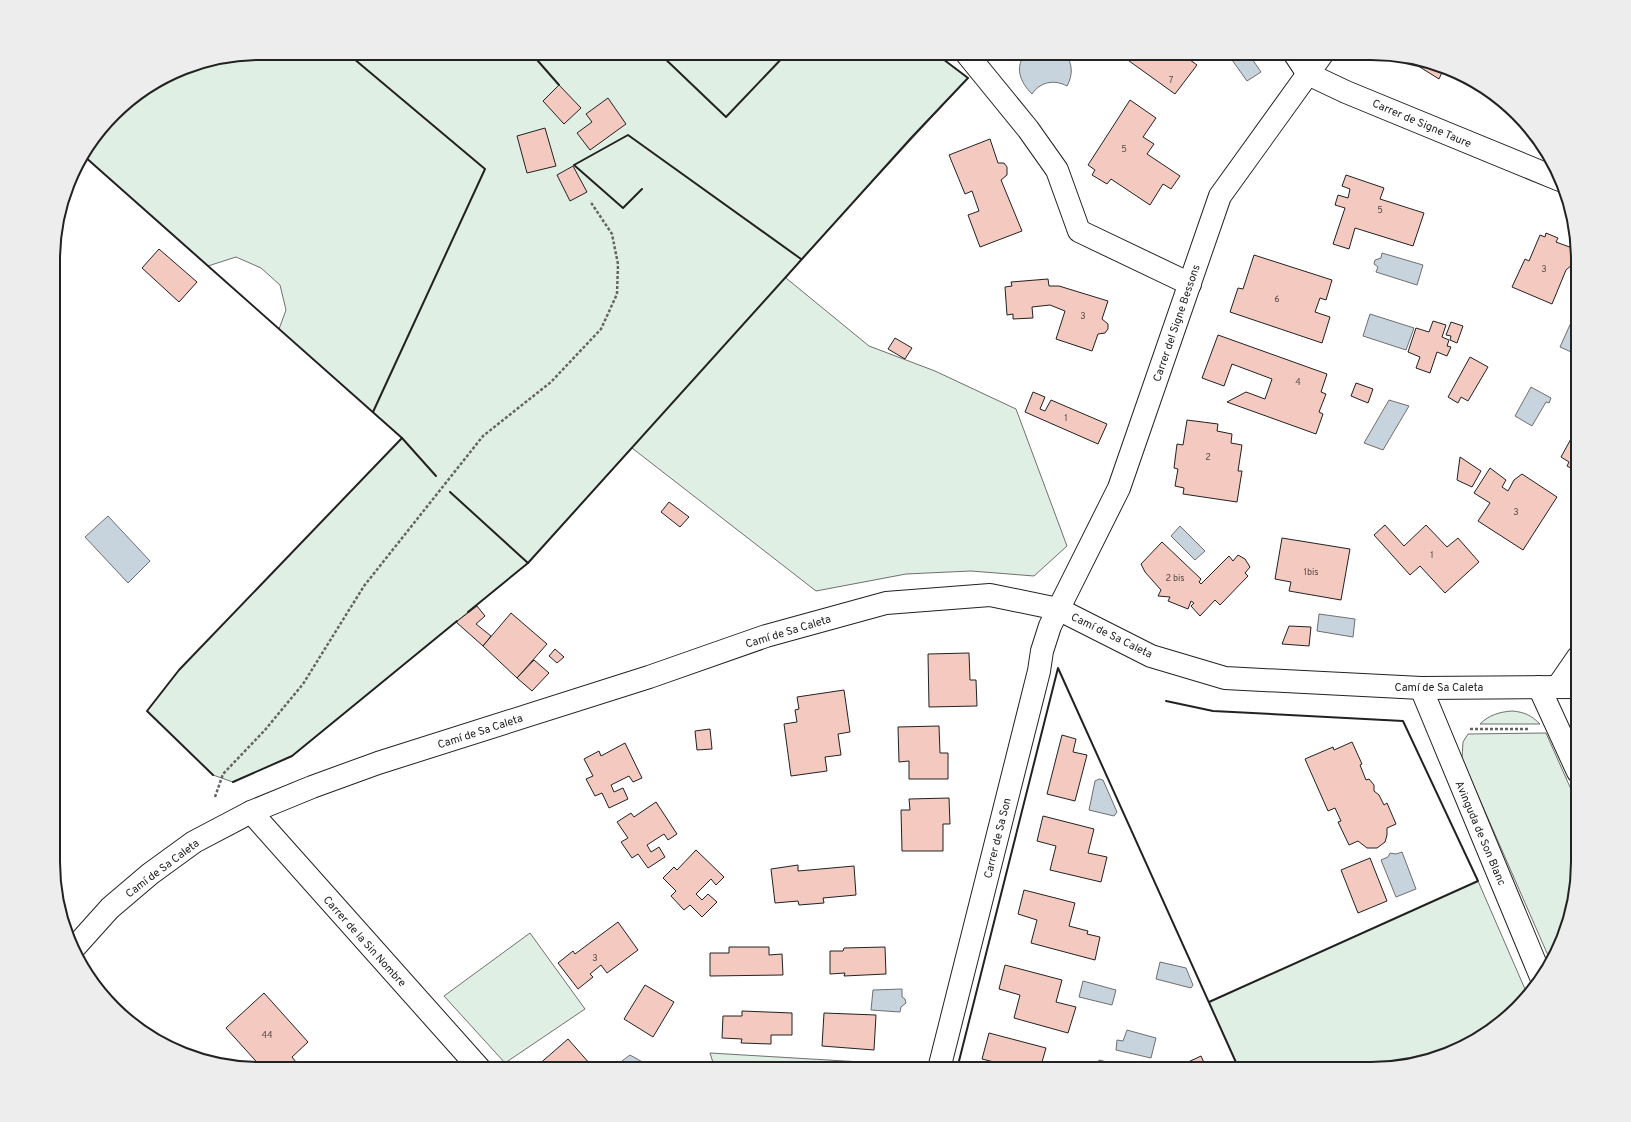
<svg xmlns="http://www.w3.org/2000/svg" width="1631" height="1122" font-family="Overpass,sans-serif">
<rect width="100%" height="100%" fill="#fff"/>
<!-- green -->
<g fill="#e0efe3" stroke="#6f6f6f">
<polygon points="260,53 935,53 968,78 801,259 786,278 869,346 935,371 1016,409 1067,546 1034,576 971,571 906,574 816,591 632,448 528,563 292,756 233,782 213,775 147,711 179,670 402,438 279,329 286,310 280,285 261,268 236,257 208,266 84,156 123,105 181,69"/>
<path d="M1512,711C1524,712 1531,715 1540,724H1480C1489,715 1499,712 1512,711Z"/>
<polygon points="1546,733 1578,805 1578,875 1567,928 1550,960 1462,759 1463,742 1468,734"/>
<polygon points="1478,881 1528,996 1507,1018 1463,1048 1424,1062 1371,1069 1239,1069 1209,1002"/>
<polygon points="530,933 585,1009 505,1063 444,996"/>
<polygon points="710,1053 912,1065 911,1069 715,1069"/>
</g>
<!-- water -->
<g fill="#c7d3dd" stroke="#6f6f6f">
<path d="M1026,53H1065C1073,64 1073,75 1067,86C1054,79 1040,82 1032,94C1020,82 1014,67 1026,53Z"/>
<polygon points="1221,53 1248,53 1261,72 1247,81 1232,60 1226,59"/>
<polygon points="1382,253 1423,265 1417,285 1376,272 1378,267 1374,264 1375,260 1381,258"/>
<polygon points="1578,307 1578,355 1560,347"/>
<polygon points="1370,314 1414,328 1406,350 1363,336"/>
<polygon points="1531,387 1551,398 1549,403 1546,402 1532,426 1515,416"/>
<polygon points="1389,400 1409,406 1383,450 1364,443"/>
<polygon points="108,516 150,561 128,583 85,537"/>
<polygon points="1180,526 1205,551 1195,560 1171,536"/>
<polygon points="1319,614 1355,619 1353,637 1317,631"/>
<polygon points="1099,779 1103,780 1117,812 1114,816 1089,810 1095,781"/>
<polygon points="1402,852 1416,889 1396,897 1381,860 1388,857 1390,853 1396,854"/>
<polygon points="1160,962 1186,968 1193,985 1191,988 1156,979"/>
<polygon points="1083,981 1116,990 1112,1005 1079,997"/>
<polygon points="902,989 902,997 905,999 906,1003 901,1007 900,1012 871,1010 873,990"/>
<polygon points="1127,1030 1156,1038 1151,1058 1116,1050 1117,1040 1123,1041"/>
<polygon points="630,1055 655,1069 629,1069 622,1061"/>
<polygon points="1099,1060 1131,1068 1130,1069 1097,1069"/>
</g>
<!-- building -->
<g fill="#f3c9c0" stroke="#222">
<polygon points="1118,53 1188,53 1186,57 1197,65 1175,94"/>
<polygon points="1418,60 1437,64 1444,68 1439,79 1415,64"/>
<polygon points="559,85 581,108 564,124 543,101"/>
<polygon points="608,98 626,124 590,150 577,133 592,122 586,114"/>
<polygon points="1130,100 1156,118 1143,137 1154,144 1147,154 1180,176 1171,189 1163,184 1150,205 1111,179 1107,184 1092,175 1095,170 1088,165"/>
<polygon points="545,128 556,166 527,173 517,136"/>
<polygon points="990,139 998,163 1004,163 1007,167 1007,175 1001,180 1022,231 980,247 968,215 979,211 972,191 965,194 949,155"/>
<polygon points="573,166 587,192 570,201 557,175"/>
<polygon points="1346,175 1384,188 1380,199 1424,213 1413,246 1355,228 1349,249 1333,244 1345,208 1335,205 1338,195 1348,198 1350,189 1342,186"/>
<polygon points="1546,233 1558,238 1556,242 1575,249 1572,256 1573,264 1566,270 1552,304 1512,287 1525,259 1529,261 1540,235 1545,237"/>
<polygon points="159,249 197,282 179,302 142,268"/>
<polygon points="1254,255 1332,280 1326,300 1320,298 1315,312 1330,317 1322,343 1230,312 1238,288 1243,289"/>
<polygon points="1048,279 1049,286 1059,286 1108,301 1102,319 1108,324 1108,329 1105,333 1098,334 1092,351 1056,339 1065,311 1050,305 1032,307 1033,318 1013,319 1013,314 1007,315 1005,287 1012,286 1011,282"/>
<polygon points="1433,321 1446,325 1442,337 1449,340 1447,346 1451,347 1447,356 1437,352 1430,373 1416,368 1420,357 1408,352 1416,328 1429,332"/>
<polygon points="1451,322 1463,326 1457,343 1450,340 1451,336 1446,335"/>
<polygon points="1218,335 1327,374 1321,392 1326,394 1319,412 1323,414 1316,434 1227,402 1246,392 1265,399 1272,379 1232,364 1224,386 1202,378"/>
<polygon points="895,338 912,348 905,359 888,349"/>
<polygon points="1470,357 1488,367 1468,401 1461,397 1458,403 1448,397"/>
<polygon points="1356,383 1373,389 1368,403 1351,396"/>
<polygon points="1033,392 1045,397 1040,409 1045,411 1051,400 1107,424 1098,444 1025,412"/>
<polygon points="1187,420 1218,424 1217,431 1232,434 1231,443 1242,445 1238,471 1242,471 1237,502 1183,494 1184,488 1175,486 1178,469 1174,468 1177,444 1183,445"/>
<polygon points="1578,426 1578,472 1567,466 1569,462 1561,457"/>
<polygon points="1460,457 1481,471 1472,487 1457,480"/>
<polygon points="1490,468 1506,480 1502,487 1508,491 1514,480 1522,474 1557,497 1523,550 1478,521 1490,503 1474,493"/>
<polygon points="669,502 689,517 680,527 661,512"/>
<polygon points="1385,525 1404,546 1426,525 1447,547 1458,538 1479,562 1445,593 1420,566 1410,575 1374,535"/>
<polygon points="1282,538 1350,549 1341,600 1289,591 1291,582 1275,579"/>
<polygon points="1162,542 1201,579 1199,582 1201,584 1229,556 1233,561 1238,555 1245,559 1250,567 1245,573 1248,576 1220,605 1215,600 1200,616 1191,606 1194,603 1191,601 1188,609 1168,601 1170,597 1158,596 1161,590 1145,572 1141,564"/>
<polygon points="477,606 485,616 476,624 491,636 483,646 456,622"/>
<polygon points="511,613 547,644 517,678 483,646"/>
<polygon points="1289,626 1311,627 1309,646 1282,644"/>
<polygon points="555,649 564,657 557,663 549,656"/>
<polygon points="969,653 970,680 976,680 977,706 929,707 928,654"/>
<polygon points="534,660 549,673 532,691 517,678"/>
<polygon points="844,690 850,732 838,734 841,755 825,757 827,771 791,776 784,724 797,722 795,710 799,709 797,697"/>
<polygon points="939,726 940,753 948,753 948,779 909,779 909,761 899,762 898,727"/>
<polygon points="710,729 712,749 697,750 695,731"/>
<polygon points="1062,735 1076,739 1073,752 1087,755 1075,801 1047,794"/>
<polygon points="1352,742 1362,764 1360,765 1366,780 1369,779 1374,785 1374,791 1379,795 1384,805 1387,803 1396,824 1387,828 1387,835 1385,842 1377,848 1367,848 1358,841 1349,845 1338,822 1341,821 1335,808 1328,811 1305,759 1333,747 1334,750"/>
<polygon points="625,743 642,778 633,782 629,776 611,785 614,792 623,788 628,799 609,808 602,793 595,796 586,779 593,776 584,759 599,751 601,756"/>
<polygon points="949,798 950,824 943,824 943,851 902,851 901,810 910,810 909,799"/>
<polygon points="656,802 677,834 668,840 664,834 647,845 651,852 659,847 665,857 648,868 638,854 632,858 621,842 628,838 617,822 631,813 634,817"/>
<polygon points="1043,816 1094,829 1088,853 1107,857 1101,882 1050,870 1056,846 1037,841"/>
<polygon points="696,850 724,877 716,885 711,879 696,894 702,900 708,894 717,902 702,917 690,905 684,910 671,896 676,891 663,878 674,867 677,870"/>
<polygon points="1370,858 1387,901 1358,913 1341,870"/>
<polygon points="798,865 798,871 854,866 856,895 823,898 824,903 799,905 798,901 775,903 771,869"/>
<polygon points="1024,890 1075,903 1069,926 1088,931 1087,934 1100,937 1095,960 1031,943 1037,920 1018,914"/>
<polygon points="618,922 638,950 607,973 601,965 590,974 593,977 578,989 558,963 573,951 575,954"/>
<polygon points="729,947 769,947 769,955 782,954 783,975 710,976 710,953 729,953"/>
<polygon points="885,947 886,974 844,976 845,973 830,974 830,951 843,951 844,948"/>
<polygon points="1005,965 1062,980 1056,1002 1076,1007 1068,1033 1014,1018 1020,995 999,989"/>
<polygon points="645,985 674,1002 653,1037 624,1019"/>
<polygon points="264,993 308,1042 292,1057 296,1062 288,1069 263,1069 226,1028"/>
<polygon points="742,1011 792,1013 792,1035 771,1035 771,1044 741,1043 742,1039 722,1038 723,1016 742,1016"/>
<polygon points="824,1013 876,1015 874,1050 822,1046"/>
<polygon points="989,1033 1046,1048 1040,1069 1001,1069 1002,1064 982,1059"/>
<polygon points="568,1039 591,1065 587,1069 540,1069 537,1066"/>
<polygon points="1201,1056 1207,1069 1173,1069"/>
</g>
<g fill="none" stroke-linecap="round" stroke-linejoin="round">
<defs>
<g id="minor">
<polyline points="966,53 1028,129 1057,170 1079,231 1190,284"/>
<polyline points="1294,53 1308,74 1346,92 1560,180"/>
<polyline points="1558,686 1578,657"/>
<polyline points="1539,687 1578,772"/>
<polyline points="1421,688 1541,977"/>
<polyline points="251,812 480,1069"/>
<polyline points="75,947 110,908 150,874 194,842 251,812 312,787 378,763 649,677 766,636 886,603 990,595 1058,609 1151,656 1225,678 1421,688 1578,687"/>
<polyline points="939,1069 1039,671 1042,651 1050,626 1119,488 1220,196 1323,53"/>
</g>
</defs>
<!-- minor casing -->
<use href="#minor" stroke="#222" stroke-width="24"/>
<!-- path -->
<g stroke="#646464" stroke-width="2.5" stroke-dasharray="3 2" stroke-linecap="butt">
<polyline points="1470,729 1530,729"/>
<polyline points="215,797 223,774 265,730 303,684 364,586 483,436 551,382 601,329 617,294 618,264 612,234 590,201"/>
</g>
<!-- minor -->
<use href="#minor" stroke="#fff" stroke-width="22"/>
<!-- wall -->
<g stroke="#222" stroke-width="2">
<polyline points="347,53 485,169 373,412"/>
<polyline points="531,53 559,85"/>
<polyline points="659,53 726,117 787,53"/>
<polyline points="105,128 137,96"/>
<polyline points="84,156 402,438"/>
<polyline points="642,189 623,208 574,165 628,135 801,259"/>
<polyline points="450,492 528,563"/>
<polyline points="55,611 58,615"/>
<polyline points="468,612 528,563 912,137 968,78 935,53"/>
<polyline points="1166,701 1213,711 1403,721 1478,881 1209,1002"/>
<polyline points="213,775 147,711 179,670 402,438 436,476"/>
<polyline points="233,782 292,756 457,621"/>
<polyline points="957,1069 1058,668 1239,1069"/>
</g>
</g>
<g text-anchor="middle" stroke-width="3" stroke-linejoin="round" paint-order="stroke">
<!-- number labels -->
<g font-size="9" fill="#564c4a">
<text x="1171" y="83">7</text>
<text x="1124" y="152">5</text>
<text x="1380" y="213">5</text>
<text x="1544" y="272">3</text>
<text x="1277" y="302">6</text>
<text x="1083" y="319">3</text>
<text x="1298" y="385">4</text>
<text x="1066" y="421">1</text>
<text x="1208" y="460">2</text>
<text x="1516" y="515">3</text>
<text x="1432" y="558">1</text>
<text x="1311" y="575">1bis</text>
<text x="1175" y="581">2 bis</text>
<text x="595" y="961">3</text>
<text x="267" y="1038">44</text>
</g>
<!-- street labels -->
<g font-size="11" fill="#222" stroke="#fff">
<text transform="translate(1422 123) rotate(23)" y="4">Carrer de Signe Taure</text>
<text transform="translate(1176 323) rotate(-71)" y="4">Carrer del Signe Bessons</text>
<text transform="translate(788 631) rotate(-17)" y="4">Camí de Sa Caleta</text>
<text transform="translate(1112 635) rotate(26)" y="4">Camí de Sa Caleta</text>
<text x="1439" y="691">Camí de Sa Caleta</text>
<text transform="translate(480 731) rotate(-18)" y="4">Camí de Sa Caleta</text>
<text transform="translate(1481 833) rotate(67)" y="4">Avinguda de Son Blanc</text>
<text transform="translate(997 838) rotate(-76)" y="4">Carrer de Sa Son</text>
<text transform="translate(162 868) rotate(-37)" y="4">Camí de Sa Caleta</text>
<text transform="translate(365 941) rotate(48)" y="4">Carrer de la Sin Nombre</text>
</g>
</g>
<!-- crop -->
<path d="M0 0H1631V1122H0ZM260 60H1371A200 200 0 0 1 1571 260V862A200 200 0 0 1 1371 1062H260A200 200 0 0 1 60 862V260A200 200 0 0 1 260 60Z" fill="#ededed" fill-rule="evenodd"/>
<path fill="none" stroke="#222" stroke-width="2" d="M260 60H1371A200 200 0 0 1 1571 260V862A200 200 0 0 1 1371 1062H260A200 200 0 0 1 60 862V260A200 200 0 0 1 260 60Z"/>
</svg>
